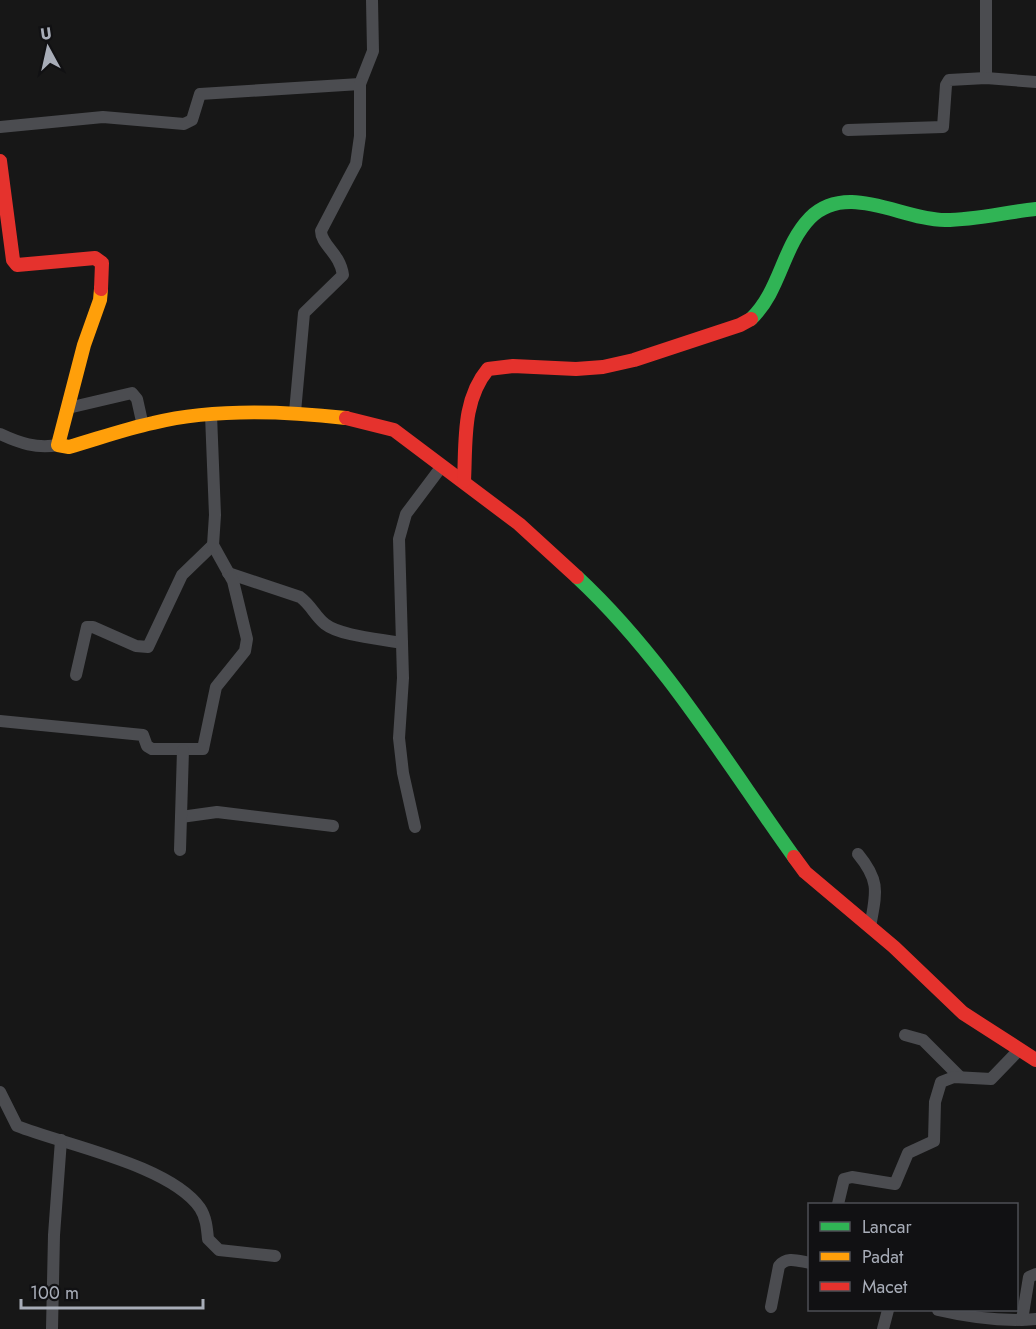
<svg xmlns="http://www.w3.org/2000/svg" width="1036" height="1329" font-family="Jost,sans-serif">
<rect width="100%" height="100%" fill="#171717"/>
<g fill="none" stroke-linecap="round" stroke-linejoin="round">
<!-- street -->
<g stroke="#4b4c50" stroke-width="12">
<polyline points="986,0 986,78"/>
<polyline points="0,127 103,117 184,124 192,120 200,94 360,84 373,51 372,0"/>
<polyline points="848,130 943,127 946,85 949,80 986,78 1036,82"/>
<polyline points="68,408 132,393 137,399 143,426"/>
<path d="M295,412L304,313L343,275C340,253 321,245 321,231L356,164L360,136V84"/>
<path d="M0,434C19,443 37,449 58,445"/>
<path d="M228,573L300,597C311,605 315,616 325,624C340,636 382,639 402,643"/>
<polyline points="76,675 87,627 93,627 136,646 148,647 182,575 213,545"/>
<polyline points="0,721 143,735 147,746 152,749 203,749 216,687 245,651 247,639 233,581 213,545 215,515 211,415"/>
<polyline points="181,817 217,812 333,826"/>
<polyline points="415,827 403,773 399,738 403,678 399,539 406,514 442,466"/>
<polyline points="180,850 183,750"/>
<path d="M858,854C881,882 876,893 870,927"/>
<polyline points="905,1035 923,1040 960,1077"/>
<path d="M0,1092L17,1126C65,1145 170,1165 200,1208C206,1217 207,1228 208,1239L219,1250L275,1256"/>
<polyline points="838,1204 844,1179 852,1177 895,1184 908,1153 934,1141 935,1102 941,1082 954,1077 991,1079 1018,1051"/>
<path d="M771,1307L779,1266C787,1256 798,1261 810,1263"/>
<path d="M938,1310C972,1318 1002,1322 1036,1319"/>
<polyline points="1022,1320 1029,1277 1036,1274"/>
<polyline points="52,1329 54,1235 61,1140"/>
<polyline points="883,1329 888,1310"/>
</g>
<!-- fast -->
<g stroke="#30b455" stroke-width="14">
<path d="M751,319C781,290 782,247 810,218C847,181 902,220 945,220C976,220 1006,212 1036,209"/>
<path d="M577,577C663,657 726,762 794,857"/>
</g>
<!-- slow -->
<path stroke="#ff9f0a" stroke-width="14" d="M101,289L100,300L84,345L58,445L69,447C97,439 125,429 153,423C214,408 284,411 346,418"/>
<!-- jam -->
<g stroke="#e5322d" stroke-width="14">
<polyline points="0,161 13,260 17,265 95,258 102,263 101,289"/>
<polyline points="346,418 394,430 519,524 577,577"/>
<path d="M464,481C466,442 462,400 488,369L513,366L576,369L603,367L634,360L740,325L751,319"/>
<polyline points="794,857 805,872 894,947 963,1013 1036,1060"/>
</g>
</g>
<!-- legend -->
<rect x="808" y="1203" width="210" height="108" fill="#111113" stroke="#4d4f55" stroke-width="1.5"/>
<rect x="820" y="1222" width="30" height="9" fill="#30b455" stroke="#4d4f55" stroke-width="1.5"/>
<text x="862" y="1233" font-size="18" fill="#a8adb8">Lancar</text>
<rect x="820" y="1252" width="30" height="9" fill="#ff9f0a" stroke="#4d4f55" stroke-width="1.5"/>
<text x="862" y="1263" font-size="18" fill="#a8adb8">Padat</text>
<rect x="820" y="1282" width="30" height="9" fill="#e5322d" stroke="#4d4f55" stroke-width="1.5"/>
<text x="862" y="1293" font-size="18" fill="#a8adb8">Macet</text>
<!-- north arrow -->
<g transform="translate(48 48) rotate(352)" stroke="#111113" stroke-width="4.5" paint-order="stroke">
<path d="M0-4.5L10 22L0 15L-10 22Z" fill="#a8adb8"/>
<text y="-9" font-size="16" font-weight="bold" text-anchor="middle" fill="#a8adb8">U</text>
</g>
<!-- scale -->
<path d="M21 1299v9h182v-9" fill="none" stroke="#a8adb8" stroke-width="3"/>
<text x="30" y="1299" font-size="18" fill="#a8adb8" stroke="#111113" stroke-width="4.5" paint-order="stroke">100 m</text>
</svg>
